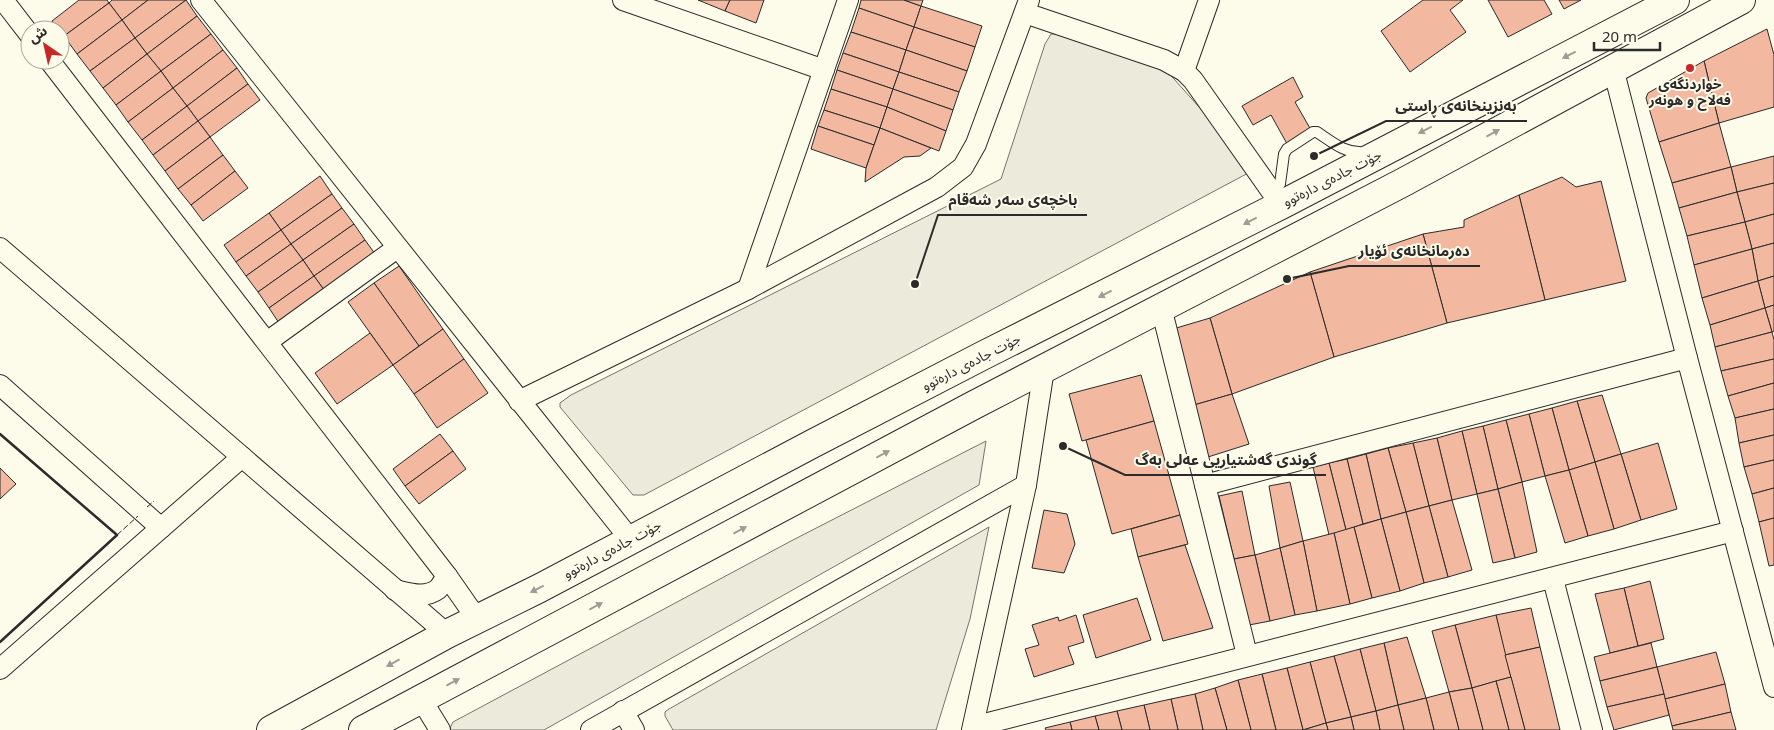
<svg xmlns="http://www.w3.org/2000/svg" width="1774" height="730" font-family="'Noto Sans','Noto Sans Arabic',sans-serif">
<rect width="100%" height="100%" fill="#fdfbea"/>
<!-- green -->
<g fill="#ecebdb" stroke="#74746e">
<polygon points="1051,34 1056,34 1166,70 1232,144 1252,171 644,495 633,495 560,407 560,403 571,395 1001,179 1045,44"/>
<polygon points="986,441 979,485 544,730 451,730 450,728 453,722 791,541"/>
<polygon points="989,527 970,619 936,730 673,730 665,716 665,712 669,709"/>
</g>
<!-- building -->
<g fill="#f2b8a0" stroke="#2b2b2b">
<polygon points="79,0 107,0 109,3 64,36 52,21"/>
<polygon points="112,0 148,0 122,20 109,3"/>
<polygon points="148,0 186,0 135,38 122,20"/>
<polygon points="186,0 197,16 147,54 135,38"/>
<polygon points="698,0 730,0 725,11"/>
<polygon points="730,0 764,0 756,23 725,11"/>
<polygon points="861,0 904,0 921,6 914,27 859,8"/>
<polygon points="904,0 923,0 921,6"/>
<polygon points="1423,0 1463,0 1450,10 1466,32 1410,72 1381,31"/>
<polygon points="1488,0 1544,0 1552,14 1508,37"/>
<polygon points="1559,0 1581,0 1564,9"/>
<polygon points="109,3 122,20 77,54 64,36"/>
<polygon points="921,6 982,26 975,47 914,27"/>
<polygon points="859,8 914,27 906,50 851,32"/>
<polygon points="197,16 211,34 161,71 147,54"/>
<polygon points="122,20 135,38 90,71 77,54"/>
<polygon points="914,27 975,47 967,71 906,50"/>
<polygon points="1767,29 1774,55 1774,107 1719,123 1704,61"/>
<polygon points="851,32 906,50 899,72 843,53"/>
<polygon points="211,34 223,50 173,88 161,71"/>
<polygon points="135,38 147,54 103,88 90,71"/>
<polygon points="223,50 237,68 187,106 173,88"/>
<polygon points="906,50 967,71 959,92 899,72"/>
<polygon points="843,53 899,72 893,89 837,70"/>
<polygon points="147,54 161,71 116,105 103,88"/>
<polygon points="1704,61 1719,123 1659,142 1646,98 1648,93"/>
<polygon points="237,68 248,84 198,121 187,106"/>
<polygon points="837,70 893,89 887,107 831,89"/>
<polygon points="161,71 173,88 128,122 116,105"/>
<polygon points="899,72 959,92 953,110 893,89"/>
<polygon points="1293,77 1303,97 1295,102 1315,137 1291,151 1271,115 1253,125 1242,106"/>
<polygon points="248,84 260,100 210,137 198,121"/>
<polygon points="173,88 187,106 142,140 128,122"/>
<polygon points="831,89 887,107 880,128 824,110"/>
<polygon points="893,89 953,110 946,131 887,107"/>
<polygon points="187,106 198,121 153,155 142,140"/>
<polygon points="887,107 946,131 939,151 880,128"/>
<polygon points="824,110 880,128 874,145 818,126"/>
<polygon points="198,121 210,137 165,171 153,155"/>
<polygon points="1719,123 1731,167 1672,183 1659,142"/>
<polygon points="818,126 874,145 866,168 811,149"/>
<polygon points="880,128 931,148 920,156 904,157 865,182 866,168"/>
<polygon points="210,137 223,155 178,189 165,171"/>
<polygon points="223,155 235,171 191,205 178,189"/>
<polygon points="1774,156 1774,183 1737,192 1731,167"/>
<polygon points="1731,167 1737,192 1679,208 1672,183"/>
<polygon points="235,171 248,188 203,221 191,205"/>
<polygon points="320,176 332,194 281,230 269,213"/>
<polygon points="1562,177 1576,187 1601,181 1626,281 1545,300 1519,195"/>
<polygon points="1774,183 1774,214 1745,222 1737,192"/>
<polygon points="1737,192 1745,222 1687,236 1679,208"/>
<polygon points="332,194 342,208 291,244 281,230"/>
<polygon points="1519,195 1545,300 1447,323 1423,234 1464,227 1464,220"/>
<polygon points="342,208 354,224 303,260 291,244"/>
<polygon points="269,213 281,230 236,262 224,245"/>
<polygon points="1774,214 1774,243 1752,249 1745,222"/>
<polygon points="1745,222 1752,249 1694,265 1687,236"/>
<polygon points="354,224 365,240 314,276 303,260"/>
<polygon points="281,230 291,244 246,276 236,262"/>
<polygon points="1423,234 1447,323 1334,357 1310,272"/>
<polygon points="365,240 378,258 327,294 314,276"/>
<polygon points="1774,243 1774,276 1758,281 1752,249"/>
<polygon points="291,244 303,260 258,292 246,276"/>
<polygon points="1752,249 1758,281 1702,298 1694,265"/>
<polygon points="303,260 314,276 269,308 258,292"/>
<polygon points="399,266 443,329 419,346 374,283"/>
<polygon points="1310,272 1334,357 1232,394 1210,318"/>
<polygon points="314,276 327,294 281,326 269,308"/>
<polygon points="1774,276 1774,305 1765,308 1758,281"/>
<polygon points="1758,281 1765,308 1710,325 1702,298"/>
<polygon points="374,283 419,346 393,365 348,302"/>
<polygon points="1774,305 1774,331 1772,332 1765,308"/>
<polygon points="1765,308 1772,332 1715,347 1710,325"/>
<polygon points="1210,318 1232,394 1194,405 1173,329"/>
<polygon points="443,329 464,359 414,394 393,365"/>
<polygon points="1772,332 1774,340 1774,359 1721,371 1715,347"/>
<polygon points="370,333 393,365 337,404 315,373"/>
<polygon points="464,359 488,393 437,428 414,394"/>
<polygon points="1774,359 1774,383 1728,396 1721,371"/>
<polygon points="1141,375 1154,421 1082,441 1069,394"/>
<polygon points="1774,383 1774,409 1735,418 1728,396"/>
<polygon points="1232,394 1249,444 1208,457 1194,405"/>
<polygon points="1602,395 1621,454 1595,462 1577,401"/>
<polygon points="1577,401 1595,462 1569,470 1552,408"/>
<polygon points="1552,408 1569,470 1545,476 1529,414"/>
<polygon points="1774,409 1774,435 1739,443 1735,418"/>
<polygon points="1529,414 1545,476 1522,482 1506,420"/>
<polygon points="1506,420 1522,482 1498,489 1483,426"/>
<polygon points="1154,421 1180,515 1112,534 1086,440"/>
<polygon points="1483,426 1498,489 1477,494 1462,431"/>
<polygon points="1462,431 1477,494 1452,500 1437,438"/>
<polygon points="440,434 453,451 405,486 393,469"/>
<polygon points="1774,435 1774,460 1744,467 1739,443"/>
<polygon points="1437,438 1452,500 1429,506 1413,443"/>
<polygon points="1413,443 1429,506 1406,512 1388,448"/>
<polygon points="1658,443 1677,509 1641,520 1621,454"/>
<polygon points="1388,448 1406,512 1381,519 1366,454"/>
<polygon points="453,451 466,469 419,504 405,486"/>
<polygon points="1366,454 1381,519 1363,524 1347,459"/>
<polygon points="1621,454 1641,520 1614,529 1595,462"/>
<polygon points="1347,459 1363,524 1346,530 1329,463"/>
<polygon points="1774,460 1774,488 1752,494 1744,467"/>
<polygon points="1595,462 1614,529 1588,536 1569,470"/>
<polygon points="1329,463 1346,530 1329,535 1313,467"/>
<polygon points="0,468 16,484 0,499"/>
<polygon points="1569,470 1588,536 1565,543 1545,476"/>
<polygon points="1290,482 1303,541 1280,548 1269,486"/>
<polygon points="1522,482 1537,552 1515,558 1498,489"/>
<polygon points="1774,488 1774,518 1759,522 1752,494"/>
<polygon points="1498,489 1515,558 1493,563 1477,494"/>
<polygon points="1242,491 1255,555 1234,559 1219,496"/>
<polygon points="1452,500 1472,570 1448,577 1429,506"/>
<polygon points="1429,506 1448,577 1424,583 1406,512"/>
<polygon points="1044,510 1067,514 1075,544 1064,573 1032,568"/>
<polygon points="1406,512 1424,583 1400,591 1381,519"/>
<polygon points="1180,515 1188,544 1138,557 1131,529"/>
<polygon points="1774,518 1774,565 1769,566 1759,522"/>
<polygon points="1381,519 1400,591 1372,598 1354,527"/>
<polygon points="1354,527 1372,598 1350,604 1334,533"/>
<polygon points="1334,533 1350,604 1317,611 1303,541"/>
<polygon points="1303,541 1317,611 1295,615 1280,548"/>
<polygon points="1185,545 1213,628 1163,641 1138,557"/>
<polygon points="1280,548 1295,615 1270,621 1255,555"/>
<polygon points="1255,555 1270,621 1249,625 1234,559"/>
<polygon points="1650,581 1664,639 1638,646 1624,588"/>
<polygon points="1624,588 1638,646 1610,653 1595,594"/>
<polygon points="1137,598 1151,640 1096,658 1083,615"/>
<polygon points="1531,608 1540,647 1505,655 1496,615"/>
<polygon points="1076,615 1084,642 1068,647 1074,664 1034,677 1025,649 1039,645 1032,625 1058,617 1059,621"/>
<polygon points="1496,615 1511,677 1472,688 1455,625"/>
<polygon points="1455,625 1472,688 1449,692 1432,631"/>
<polygon points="1407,637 1426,698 1398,705 1384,643"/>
<polygon points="1384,643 1398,705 1376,711 1360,649"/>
<polygon points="1651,643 1657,667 1600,681 1594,657"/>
<polygon points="1540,647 1560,730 1525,730 1505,655"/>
<polygon points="1360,649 1376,711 1351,717 1334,656"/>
<polygon points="1716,652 1725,684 1665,699 1657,667"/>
<polygon points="1334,656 1351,717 1326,723 1310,662"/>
<polygon points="1310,662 1326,723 1303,730 1287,668"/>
<polygon points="1657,667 1664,694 1607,707 1600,681"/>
<polygon points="1287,668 1303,730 1276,730 1262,674"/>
<polygon points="1262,674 1276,730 1251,730 1238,680"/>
<polygon points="1511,677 1525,730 1509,730 1496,681"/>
<polygon points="1238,680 1251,730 1227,730 1215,688"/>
<polygon points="1496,681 1509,730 1483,730 1472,688"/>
<polygon points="1725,684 1731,712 1672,726 1665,699"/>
<polygon points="1215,688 1227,730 1203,730 1195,694"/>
<polygon points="1472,688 1483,730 1459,730 1449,692"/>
<polygon points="1449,692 1459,730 1434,730 1426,698"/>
<polygon points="1195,694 1203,730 1178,730 1171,699"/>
<polygon points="1664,694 1669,715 1614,730 1607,707"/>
<polygon points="1426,698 1434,730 1404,730 1398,705"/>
<polygon points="1171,699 1178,730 1150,730 1144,705"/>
<polygon points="1144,705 1150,730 1122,730 1117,711"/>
<polygon points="1398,705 1404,730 1380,730 1376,711"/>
<polygon points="1117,711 1122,730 1099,730 1095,716"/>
<polygon points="1376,711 1380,730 1354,730 1351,717"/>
<polygon points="1731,712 1736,730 1673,730 1672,726"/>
<polygon points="1095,716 1099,730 1072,730 1070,722"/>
<polygon points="1351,717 1354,730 1328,730 1326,723"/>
<polygon points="1070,722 1072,730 1046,730 1045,728"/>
<polygon points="1326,723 1328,730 1303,730"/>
</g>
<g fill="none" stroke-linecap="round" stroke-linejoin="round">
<defs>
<path id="lane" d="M1274,194L1280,184L1284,154L1287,149L1313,132H1317C1332,142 1345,154 1365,152"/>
<g id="street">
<polyline points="3,0 30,35"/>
<polyline points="201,0 630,539"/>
<polyline points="623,0 824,70"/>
<polyline points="1025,13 1164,60 1184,71 1193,80 1281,205"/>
<polyline points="49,60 447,576 477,619"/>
<polyline points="1613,68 1687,358 1774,687"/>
<polyline points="1184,71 1209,0"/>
<polyline points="0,248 447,634"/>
<polyline points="748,289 848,0"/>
<polyline points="1161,307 1247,655"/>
<polyline points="267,342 397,248"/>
<polyline points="0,385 161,528"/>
<polyline points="519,401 748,289 937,187 963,167 976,144 1029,0"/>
<polyline points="1205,485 1687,358"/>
<polyline points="1553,579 1592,730"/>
<path d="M395,590C409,593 425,599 438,589C441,586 444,580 447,576"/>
<polyline points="0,669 242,457"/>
<polyline points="421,699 440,730"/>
<polyline points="623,711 634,730"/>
<polyline points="973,727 1733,531"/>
<polyline points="591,730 1026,485"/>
<polyline points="972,730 1026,485 1044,369"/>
</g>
<g id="secondary">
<polyline points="271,730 447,634 540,588 812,444 982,356 1281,205 1675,0"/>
<polyline points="363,730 974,405 1402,183 1741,0"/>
</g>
</defs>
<!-- lane casing -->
<use href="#lane" stroke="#2b2b2b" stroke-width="12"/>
<!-- street casing -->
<use href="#street" stroke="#2b2b2b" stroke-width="22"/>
<!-- secondary casing -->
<use href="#secondary" stroke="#2b2b2b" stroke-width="30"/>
<!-- lane -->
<use href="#lane" stroke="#fdfbea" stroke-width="10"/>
<!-- street -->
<use href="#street" stroke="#fdfbea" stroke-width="20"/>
<!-- secondary -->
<use href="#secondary" stroke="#fdfbea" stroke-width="28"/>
<!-- fence -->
<g stroke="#2b2b2b" stroke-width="1" stroke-dasharray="6 2.5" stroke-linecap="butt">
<polyline points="147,507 154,501"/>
<polyline points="117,535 138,516"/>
</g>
<!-- wall -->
<polyline stroke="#2b2b2b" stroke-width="2.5" points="0,434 117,535 0,642"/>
</g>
<!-- one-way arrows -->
<defs><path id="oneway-solid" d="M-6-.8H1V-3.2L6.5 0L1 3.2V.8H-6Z" transform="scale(1.25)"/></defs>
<g fill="#9e9d94">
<use href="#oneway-solid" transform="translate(1569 55) rotate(153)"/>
<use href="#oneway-solid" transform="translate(1425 130) rotate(153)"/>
<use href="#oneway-solid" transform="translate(1493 133) rotate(-29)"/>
<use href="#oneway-solid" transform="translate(1250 221) rotate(153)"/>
<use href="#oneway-solid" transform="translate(1105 294) rotate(153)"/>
<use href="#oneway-solid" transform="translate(883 454) rotate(-28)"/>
<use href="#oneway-solid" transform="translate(740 530) rotate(-28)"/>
<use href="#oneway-solid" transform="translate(537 589) rotate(153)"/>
<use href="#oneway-solid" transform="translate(596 606) rotate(-28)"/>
<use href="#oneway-solid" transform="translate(393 663) rotate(151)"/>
<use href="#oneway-solid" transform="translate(453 682) rotate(-28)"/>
</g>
<!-- markers -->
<circle fill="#c62828" stroke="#fdfbea" stroke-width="2" cx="1690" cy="68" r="5"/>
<g text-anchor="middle" stroke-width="4" stroke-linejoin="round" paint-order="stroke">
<!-- poi labels -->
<g font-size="14" font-weight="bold" fill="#2b2b2b" stroke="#fdfbea">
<text x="1690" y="89">خواردنگەی<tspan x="1690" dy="16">فەلاح و هونەر</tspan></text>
</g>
<!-- street labels -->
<g font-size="14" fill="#2b2b2b" stroke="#fdfbea">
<text transform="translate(1332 178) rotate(-27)" y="5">جۆت جادەی دارەتوو</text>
<text transform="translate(971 362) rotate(-27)" y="5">جۆت جادەی دارەتوو</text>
<text transform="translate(612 549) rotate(-28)" y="5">جۆت جادەی دارەتوو</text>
</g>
</g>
<!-- callouts -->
<path fill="none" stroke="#2b2b2b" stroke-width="2" d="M1314 156L1386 121H1527M915 284L938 215H1087M1287 279L1349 266H1480M1063 446L1125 475H1326"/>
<g fill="#2b2b2b" stroke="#fdfbea" stroke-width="2">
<circle cx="1314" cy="156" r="5"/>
<circle cx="915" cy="284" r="5"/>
<circle cx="1287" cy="279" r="5"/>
<circle cx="1063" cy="446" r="5"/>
</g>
<g font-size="15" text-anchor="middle" font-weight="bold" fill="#2b2b2b" stroke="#fdfbea" stroke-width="4" stroke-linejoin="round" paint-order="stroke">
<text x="1456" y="111">بەنزینخانەی ڕاستی</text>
<text x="1013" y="205">باخچەی سەر شەقام</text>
<text x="1414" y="256">دەرمانخانەی ئۆیار</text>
<text x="1226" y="465">گوندی گەشتیاریی عەلی بەگ</text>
</g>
<!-- north arrow -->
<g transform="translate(45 45) rotate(326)"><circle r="24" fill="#fdfbea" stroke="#a9a89e"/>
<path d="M0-4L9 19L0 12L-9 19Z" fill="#c62828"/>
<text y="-8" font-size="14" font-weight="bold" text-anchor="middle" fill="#2b2b2b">ش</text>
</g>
<!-- scale -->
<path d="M1594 42v8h66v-8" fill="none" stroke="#2b2b2b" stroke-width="2.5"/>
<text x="1602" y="42" font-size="15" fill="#2b2b2b" stroke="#fdfbea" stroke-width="4" paint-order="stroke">20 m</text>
</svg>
